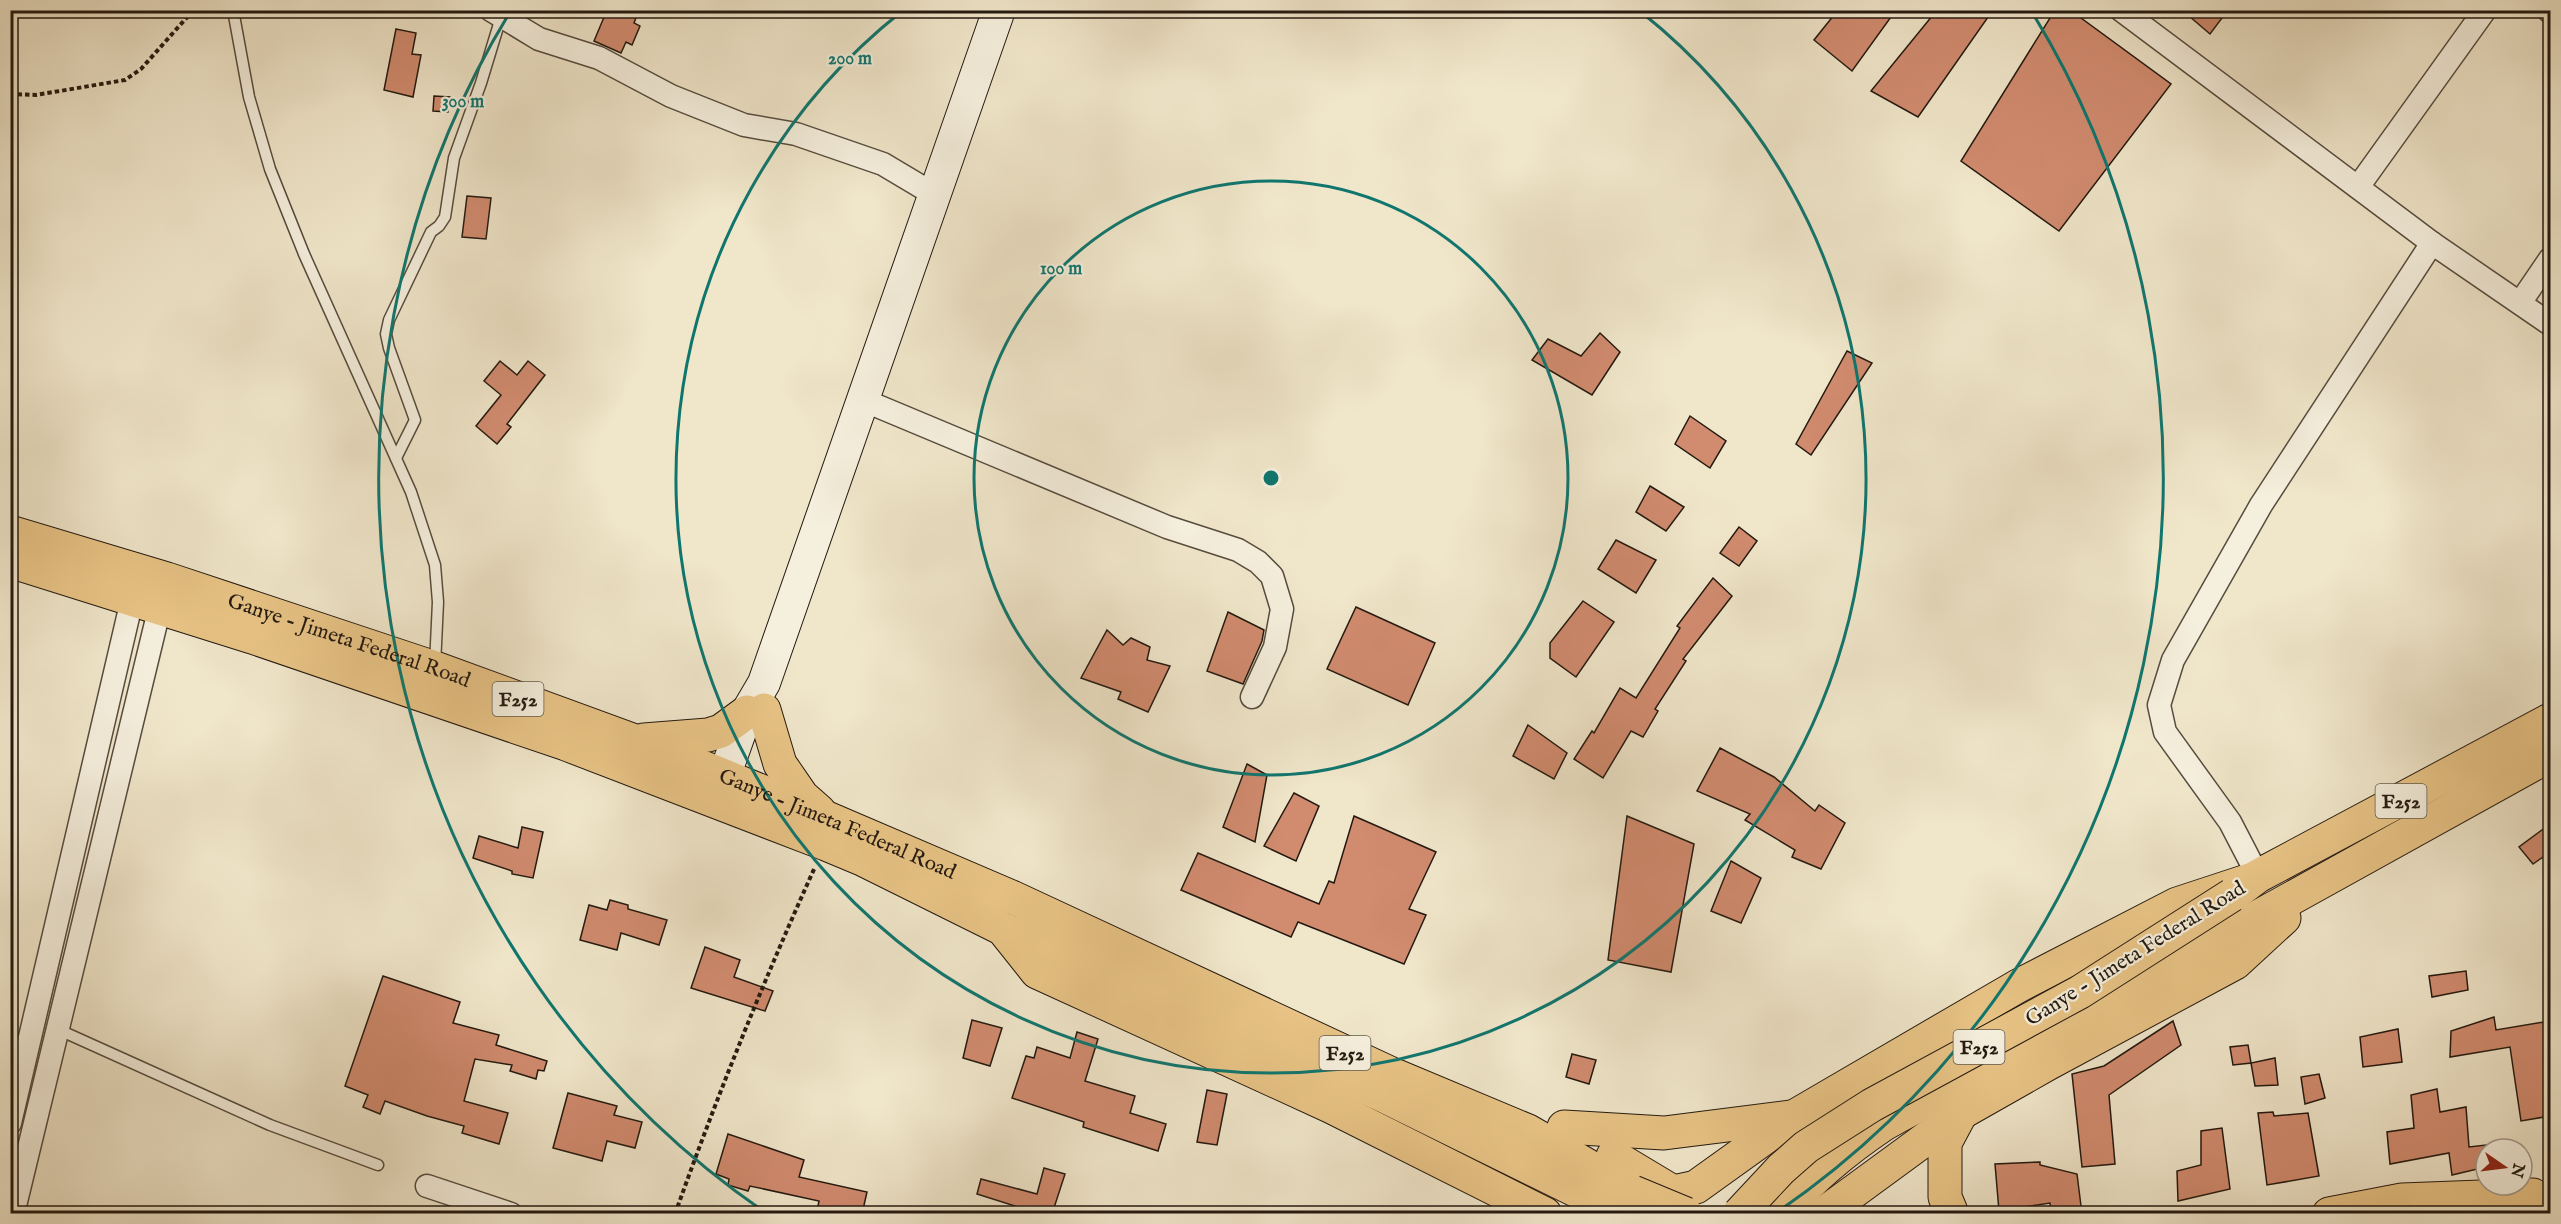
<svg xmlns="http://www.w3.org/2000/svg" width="2561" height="1224" font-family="'IM FELL English',serif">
<rect width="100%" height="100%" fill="#f0e6ca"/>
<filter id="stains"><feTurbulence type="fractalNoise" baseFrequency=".00333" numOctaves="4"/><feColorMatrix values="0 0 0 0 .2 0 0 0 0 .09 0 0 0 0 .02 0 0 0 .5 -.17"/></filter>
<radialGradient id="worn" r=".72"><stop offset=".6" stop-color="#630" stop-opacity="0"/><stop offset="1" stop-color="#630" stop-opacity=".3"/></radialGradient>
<!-- building -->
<g fill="#d18b6f" stroke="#231910" stroke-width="1.5">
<polygon points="607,10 639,10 634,23 640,26 632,45 626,42 621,53 594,41"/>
<polygon points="1838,10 1896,10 1852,71 1814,40"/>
<polygon points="1937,10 1993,10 1918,117 1871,91"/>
<polygon points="2055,10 2070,10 2171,84 2059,231 1961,161"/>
<polygon points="2182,10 2228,10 2210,34"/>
<polygon points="396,29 416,33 412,54 421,55 413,97 384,90"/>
<polygon points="434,96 450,97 448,112 433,111"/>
<polygon points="467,196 491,198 486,239 462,237"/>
<polygon points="1600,333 1620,352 1592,395 1532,360 1548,339 1581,356"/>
<polygon points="1847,351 1872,363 1811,455 1796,444"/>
<polygon points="500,361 517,375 528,361 545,375 507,424 511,427 497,444 476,426 501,395 484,381"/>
<polygon points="1690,416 1726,441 1710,468 1675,444"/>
<polygon points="1650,486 1684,507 1666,531 1636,512"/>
<polygon points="1739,527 1757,541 1739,566 1720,553"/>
<polygon points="1616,540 1656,560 1636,593 1598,569"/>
<polygon points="1713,578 1732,596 1683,659 1686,661 1655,709 1658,711 1643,737 1631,731 1603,778 1574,759 1592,731 1594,733 1620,688 1636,698 1680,628 1677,626"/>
<polygon points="1583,601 1614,622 1576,677 1550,658 1550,643"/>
<polygon points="1356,607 1435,643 1408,705 1327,669"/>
<polygon points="1228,612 1264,630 1262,641 1243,684 1207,671"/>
<polygon points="1107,630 1123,645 1131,638 1150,647 1147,660 1170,666 1148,712 1118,699 1121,692 1081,678"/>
<polygon points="1528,725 1567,753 1554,779 1513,756"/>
<polygon points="1720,748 1774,777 1815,811 1819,805 1845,823 1821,869 1792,857 1795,850 1745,820 1750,814 1697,791"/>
<polygon points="1247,764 1267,775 1255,842 1223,827"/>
<polygon points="1294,793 1319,806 1296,861 1264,846"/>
<polygon points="1354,816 1436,852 1409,909 1426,915 1404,964 1298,922 1291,937 1181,890 1198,853 1319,904 1329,881 1334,883"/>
<polygon points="1627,816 1694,844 1671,972 1608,960"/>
<polygon points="2550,824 2550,852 2533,864 2519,847"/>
<polygon points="522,827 543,832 533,878 512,874 512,871 473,858 479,836 518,848"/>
<polygon points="1731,861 1761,878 1741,923 1711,911"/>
<polygon points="610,900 628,905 628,909 667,920 659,945 621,933 617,950 580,940 589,905 607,910"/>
<polygon points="705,947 740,960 734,977 773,991 765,1011 691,988"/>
<polygon points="2466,971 2468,990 2432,997 2429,976"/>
<polygon points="383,976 460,1002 453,1023 499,1035 496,1045 547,1061 544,1071 538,1070 536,1079 510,1071 512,1065 475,1059 464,1101 508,1113 499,1144 462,1133 464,1126 427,1116 385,1101 380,1114 363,1107 368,1095 345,1086"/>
<polygon points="2494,1017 2496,1030 2550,1021 2550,1116 2521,1121 2510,1047 2450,1057 2451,1031"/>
<polygon points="972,1020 1002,1028 990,1066 963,1058"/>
<polygon points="2173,1021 2181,1045 2109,1095 2115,1164 2082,1167 2072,1074 2104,1066"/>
<polygon points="2398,1029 2402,1062 2363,1067 2360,1037"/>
<polygon points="1077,1032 1098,1039 1085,1081 1135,1096 1130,1113 1166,1124 1158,1151 1083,1127 1084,1122 1012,1098 1026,1056 1034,1058 1037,1047 1070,1058"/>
<polygon points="2248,1045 2251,1063 2233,1065 2230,1047"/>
<polygon points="1572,1054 1596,1060 1589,1084 1566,1077"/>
<polygon points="2275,1058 2278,1085 2255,1086 2251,1063"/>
<polygon points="2319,1074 2325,1098 2305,1104 2301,1077"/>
<polygon points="2437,1089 2440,1112 2466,1107 2469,1147 2486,1145 2486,1167 2452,1175 2449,1153 2390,1164 2387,1132 2414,1128 2411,1095"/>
<polygon points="1207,1090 1227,1094 1217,1145 1197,1142"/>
<polygon points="568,1093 617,1106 614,1115 642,1122 635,1148 607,1141 602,1161 553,1148"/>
<polygon points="2273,1112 2274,1116 2308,1113 2319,1176 2267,1185 2258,1113"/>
<polygon points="2222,1128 2230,1189 2178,1201 2177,1171 2201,1165 2201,1131"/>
<polygon points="728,1134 804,1160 799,1177 867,1192 862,1214 828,1214 817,1211 819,1201 750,1186 748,1191 728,1185 729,1179 716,1174"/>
<polygon points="2040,1162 2040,1165 2077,1174 2082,1214 2051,1214 2050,1203 1999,1211 1995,1164"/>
<polygon points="1044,1168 1065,1174 1052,1214 1013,1214 1015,1206 977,1194 981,1179 1037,1194"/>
</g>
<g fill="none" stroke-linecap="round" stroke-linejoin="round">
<defs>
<g id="lane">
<polyline points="233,10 249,97 270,169 304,254 411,492 435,565 438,602 435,665"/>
<polyline points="396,458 415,420 389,348 386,334 389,320 431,232 439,226 445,217 454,158 481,83 502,14"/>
<polyline points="57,1029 270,1125 378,1165"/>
</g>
<g id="street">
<polyline points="491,10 539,39 599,58 671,96 744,125 796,134 883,164 935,195"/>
<polyline points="2121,10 2432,243 2550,324"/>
<polyline points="2548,10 2550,12"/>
<polyline points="2358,187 2485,10"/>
<polyline points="2520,303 2550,259"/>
<polyline points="863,400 1167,527 1238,550 1258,562 1272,576 1282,609 1275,647 1252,697"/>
<polyline points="2258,876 2230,822 2165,732 2159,705 2173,660 2261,505 2432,243"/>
<polyline points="10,1123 135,587"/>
<polyline points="427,1186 511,1214"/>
<polyline points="13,1214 163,594"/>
</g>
<polyline id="secondary" points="724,777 747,712 764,683 999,10"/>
<g id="primary">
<path id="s1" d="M10,532L167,579L435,668L673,755L827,818L1014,898L1394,1075L1528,1131L1633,1192"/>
<polyline points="10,561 252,637 566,744 826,844 862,859 1003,929 1149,990 1384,1096 1624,1214"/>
<polyline points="764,710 780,764 802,796 819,811"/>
<polyline points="644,740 708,735 721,731 747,712"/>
<polyline points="2234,894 2258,876 2550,720"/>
<polyline points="1006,933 1037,972 1332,1107 1545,1214"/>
<polyline points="1564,1127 1664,1133 1790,1117"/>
<polyline points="1613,1156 1673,1192"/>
<polyline points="1655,1202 1673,1192 1696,1187 1795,1116 2018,986 2177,904 2250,880"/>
<path d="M1779,1214C1814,1177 1841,1153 1884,1124L2550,755"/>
<polyline points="1823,1214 1961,1113 2049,1063 2235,963 2284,918"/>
<polyline points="1952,1214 1945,1197 1945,1143 1961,1113"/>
<polyline points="2329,1214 2402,1200 2533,1195"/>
</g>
</defs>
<!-- lane casing -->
<use href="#lane" stroke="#564c3e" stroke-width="13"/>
<!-- street casing -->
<use href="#street" stroke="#564c3e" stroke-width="25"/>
<!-- secondary casing -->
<use href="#secondary" stroke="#231910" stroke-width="34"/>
<!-- primary casing -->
<use href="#primary" stroke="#231910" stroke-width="35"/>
<!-- path -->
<g stroke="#231910" stroke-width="4" stroke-dasharray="4.5 3" stroke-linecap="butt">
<polyline points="10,94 36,95 125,80 141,69 189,15 196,10"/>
<path d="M675,1214C717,1096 764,980 815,867"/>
</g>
<!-- lane -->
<use href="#lane" stroke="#f5efdd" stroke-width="10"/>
<!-- street -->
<use href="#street" stroke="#f5efdd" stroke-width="22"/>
<!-- secondary -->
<use href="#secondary" stroke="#f5efdd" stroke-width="32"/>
<!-- primary -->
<use href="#primary" stroke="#e8c385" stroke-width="33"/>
<defs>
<g id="primary-bridge">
<polyline points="1633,1192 1686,1214"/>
<polyline points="1739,1214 1781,1169 1806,1147 1872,1105 2080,992 2232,895"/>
</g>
</defs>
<!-- primary-bridge casing -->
<use href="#primary-bridge" stroke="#231910" stroke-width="35" stroke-linecap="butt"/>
<!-- primary-bridge -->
<use href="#primary-bridge" stroke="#e8c385" stroke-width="33"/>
</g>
<!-- distance rings -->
<g fill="none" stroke="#0f766e" stroke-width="3">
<circle cx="1271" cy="478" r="297"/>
<path d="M1641 12A595 595 0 1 1 901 12"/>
<path d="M766 1213A892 892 0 0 1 510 12M2032 12A892 892 0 0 1 1776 1213"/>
</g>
<g text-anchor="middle" stroke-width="4.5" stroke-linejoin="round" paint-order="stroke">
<!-- shield labels -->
<g fill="#f5efdd" stroke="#62594e" stroke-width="1.5">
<rect x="492.5" y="682" width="51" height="34" rx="4.5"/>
<rect x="2375.5" y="784" width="51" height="34" rx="4.5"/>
<rect x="1953.5" y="1030" width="51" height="34" rx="4.5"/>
<rect x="1319.5" y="1036" width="51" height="34" rx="4.5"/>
</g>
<g font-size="20" font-weight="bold" fill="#231910">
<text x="518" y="706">F252</text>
<text x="2401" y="808">F252</text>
<text x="1979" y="1054">F252</text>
<text x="1345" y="1060">F252</text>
</g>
<!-- street labels -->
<g font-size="21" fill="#231910" stroke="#f5efdd">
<text dy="7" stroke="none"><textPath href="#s1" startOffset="356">Ganye - Jimeta Federal Road</textPath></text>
<text dy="7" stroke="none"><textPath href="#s1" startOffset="878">Ganye - Jimeta Federal Road</textPath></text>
<text transform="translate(2135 953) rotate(-32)" y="7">Ganye - Jimeta Federal Road</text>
</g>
</g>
<circle cx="1271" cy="478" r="9" fill="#0f766e" stroke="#f5efdd" stroke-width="3"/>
<g font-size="18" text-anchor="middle" font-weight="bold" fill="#0f766e" stroke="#f5efdd" stroke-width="4.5" stroke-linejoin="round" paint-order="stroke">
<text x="850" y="64">200 m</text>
<text x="463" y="107">300 m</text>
<text x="1061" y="274">100 m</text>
</g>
<!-- margin -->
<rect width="2561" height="1224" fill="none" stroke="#f0e6ca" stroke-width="36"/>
<rect x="12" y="12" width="2537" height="1200" fill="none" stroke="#231910" stroke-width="3"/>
<rect x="18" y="18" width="2525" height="1188" fill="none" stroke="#231910" stroke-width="1.5"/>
<!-- north arrow -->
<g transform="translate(2504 1167) rotate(104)"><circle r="28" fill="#f5efdd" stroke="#a1998b" stroke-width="1.5"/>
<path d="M0-4.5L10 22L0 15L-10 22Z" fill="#8f2418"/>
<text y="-9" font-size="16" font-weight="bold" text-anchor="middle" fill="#231910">N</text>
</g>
<rect width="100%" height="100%" filter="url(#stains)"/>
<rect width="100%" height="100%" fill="url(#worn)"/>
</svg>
